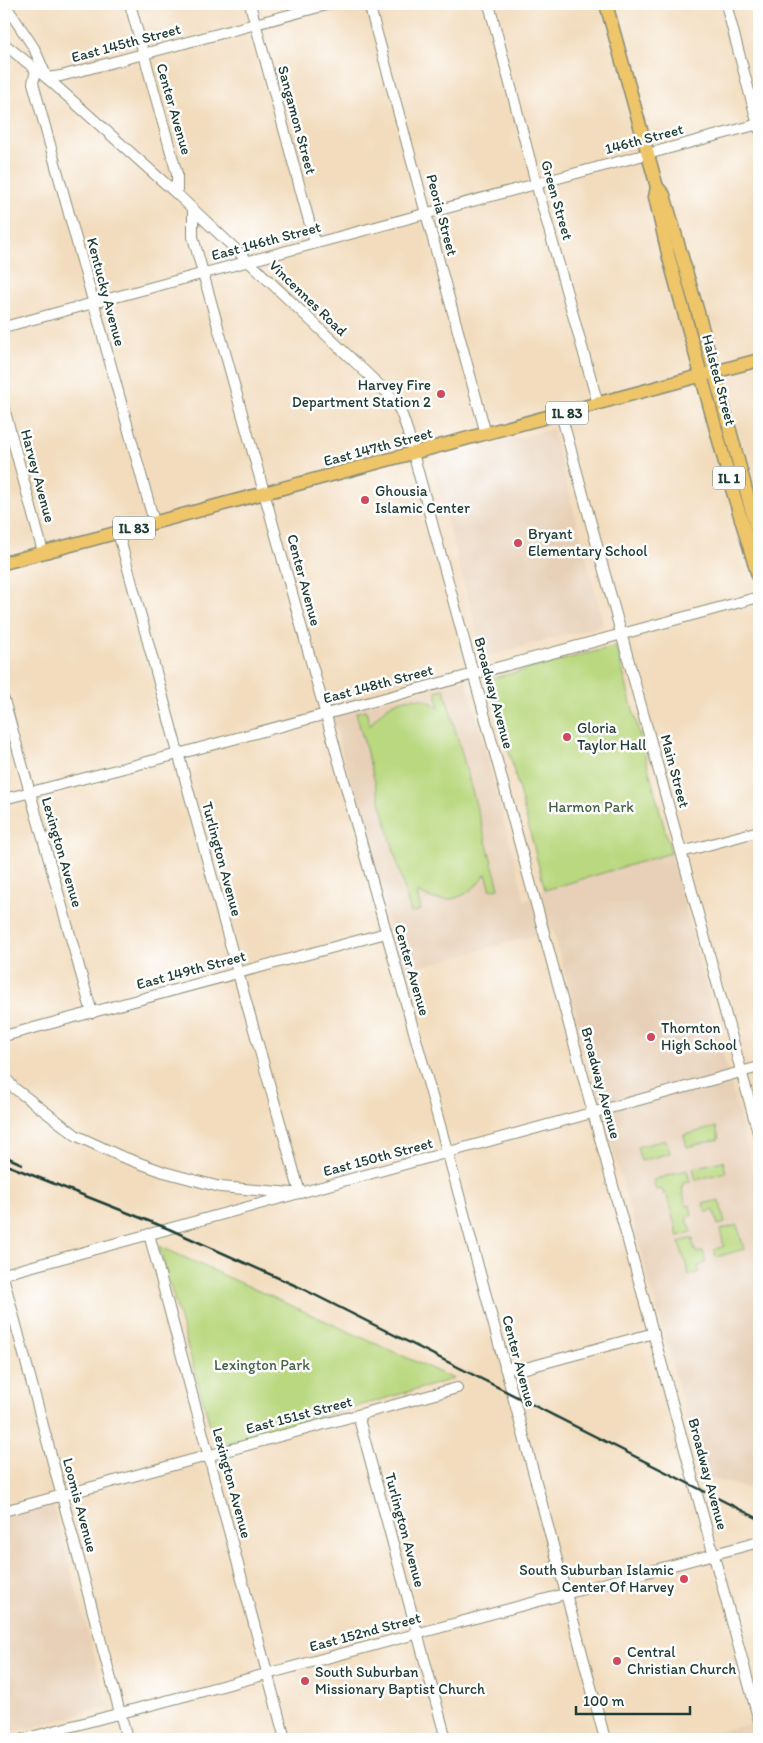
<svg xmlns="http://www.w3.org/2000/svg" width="763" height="1743" font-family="Itim,sans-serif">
<rect width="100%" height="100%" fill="#fff"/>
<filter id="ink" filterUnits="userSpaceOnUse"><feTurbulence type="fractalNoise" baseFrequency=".02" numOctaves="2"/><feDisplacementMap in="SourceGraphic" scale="10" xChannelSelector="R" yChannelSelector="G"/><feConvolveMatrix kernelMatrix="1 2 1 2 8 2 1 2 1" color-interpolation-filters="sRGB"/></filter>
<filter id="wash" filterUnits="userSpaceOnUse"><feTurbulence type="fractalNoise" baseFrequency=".0096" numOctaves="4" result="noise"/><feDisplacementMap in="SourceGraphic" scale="20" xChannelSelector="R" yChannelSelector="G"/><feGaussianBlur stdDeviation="1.12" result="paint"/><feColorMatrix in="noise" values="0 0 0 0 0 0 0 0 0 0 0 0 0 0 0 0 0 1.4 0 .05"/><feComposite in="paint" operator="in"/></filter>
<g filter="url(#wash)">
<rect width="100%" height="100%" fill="#f2dcbd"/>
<!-- built -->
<g fill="#e7d0b7">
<polygon points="552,429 604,625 484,657 431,461"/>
<polygon points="466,679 525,900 545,890 671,853 759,1194 759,1491 703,1476 553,930 402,972 332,715"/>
<polygon points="53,1505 108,1706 4,1735 4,1518"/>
<polygon points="759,1704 759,1739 686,1739 752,1724 747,1707"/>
</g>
<!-- green -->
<g fill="#b9d87f" stroke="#6c8a5a">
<polygon points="616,646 671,853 545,890 490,679"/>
<path d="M444,689L499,888L491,890L486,874C469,898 445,908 417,892L421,910L411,913L356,713L366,710L370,726C380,709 400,695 421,699C428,700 434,704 439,708L436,691Z"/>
<polygon points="716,1127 719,1139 687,1147 684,1135"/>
<polygon points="666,1140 670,1153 641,1161 637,1147"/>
<polygon points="723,1161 726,1172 696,1180 693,1168"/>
<polygon points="687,1170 690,1182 683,1183 684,1187 682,1188 686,1206 690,1205 692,1215 686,1217 692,1232 678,1236 666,1193 663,1194 662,1189 656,1190 653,1180"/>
<polygon points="719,1200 725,1223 718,1225 714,1210 707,1212 705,1210 703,1204"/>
<polygon points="737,1225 744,1249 716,1257 714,1250 724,1246 720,1230"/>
<polygon points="693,1238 694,1239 692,1240 696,1253 703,1251 706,1263 698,1266 699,1272 689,1275 679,1242"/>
<polygon points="159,1246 454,1379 216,1446"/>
</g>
</g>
<g filter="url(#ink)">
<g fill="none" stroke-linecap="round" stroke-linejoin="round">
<defs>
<g id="minor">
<polyline points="130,4 177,174 177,194"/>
<polyline points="250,4 315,243"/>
<polyline points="369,4 486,434"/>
<polyline points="489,4 536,183 598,404"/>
<polyline points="726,4 759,129"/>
<polyline points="4,6 8,9 34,48 47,78 61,76 330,4"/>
<path d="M4,44L47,78L177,194L394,399C406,419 410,442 416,464L759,1721"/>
<polyline points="36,69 33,83 154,522"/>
<polyline points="193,210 193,237 448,1154 605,1739"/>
<polyline points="4,327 759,124"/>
<polyline points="4,408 43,552"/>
<polyline points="561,414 759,1136"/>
<polyline points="118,532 238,973 300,1193"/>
<polyline points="4,700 92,1013"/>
<polyline points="4,799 178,754 759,597"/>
<polyline points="682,852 759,831"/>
<polyline points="4,1036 386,933"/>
<polyline points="4,1076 14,1088 77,1136 120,1156 164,1172 220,1187 292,1193"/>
<polyline points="149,1234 285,1739"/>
<polyline points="4,1274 759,1067"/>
<polyline points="4,1280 127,1739"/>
<polyline points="505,1368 526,1368 654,1333"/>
<polyline points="358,1415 446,1739"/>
<polyline points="4,1511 457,1388"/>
<polyline points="24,1739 759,1542"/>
</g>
<g id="major">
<polyline points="606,4 657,187 664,195 699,316 759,538"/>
<polyline points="657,187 655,197 669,258 697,360 733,492 759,579"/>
<polyline points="4,563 759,360"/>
</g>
</defs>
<!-- minor casing -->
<use href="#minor" stroke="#888c78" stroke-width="12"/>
<!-- major casing -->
<use href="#major" stroke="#888c78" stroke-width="15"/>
<!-- minor -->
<use href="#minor" stroke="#fff" stroke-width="10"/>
<!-- major -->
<use href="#major" stroke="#eec569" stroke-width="12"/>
<!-- rail -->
<g stroke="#1f3d34" stroke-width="2.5">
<polyline points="4,1156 22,1164"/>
<polyline points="4,1164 169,1229 303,1289 759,1519"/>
</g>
</g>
</g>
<!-- markers -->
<g fill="#d1495b" stroke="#fff" stroke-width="2">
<circle cx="441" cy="394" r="5"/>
<circle cx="365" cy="500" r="5"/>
<circle cx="518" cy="543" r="5"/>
<circle cx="567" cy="737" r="5"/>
<circle cx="651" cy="1037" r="5"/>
<circle cx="684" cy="1579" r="5"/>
<circle cx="617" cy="1661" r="5"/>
<circle cx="305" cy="1681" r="5"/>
</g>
<g text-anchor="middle" stroke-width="5" stroke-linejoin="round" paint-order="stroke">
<!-- shield labels -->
<g fill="#fff" stroke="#627771" stroke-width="1">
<rect x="546" y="401.5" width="42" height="23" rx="4"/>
<rect x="713" y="466.5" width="32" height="23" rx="4"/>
<rect x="113" y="516.5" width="42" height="23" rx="4"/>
</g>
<g font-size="14" font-weight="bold" fill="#1f3d34">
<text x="567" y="418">IL 83</text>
<text x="729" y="483">IL 1</text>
<text x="134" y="533">IL 83</text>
</g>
<!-- street labels -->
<g font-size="15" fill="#1f3d34" stroke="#fff">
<text transform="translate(126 43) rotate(-15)" y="5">East 145th Street</text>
<text transform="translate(174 109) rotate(74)" y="5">Center Avenue</text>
<text transform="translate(297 120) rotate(75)" y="5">Sangamon Street</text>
<text transform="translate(644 139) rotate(-15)" y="5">146th Street</text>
<text transform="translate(557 200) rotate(74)" y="5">Green Street</text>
<text transform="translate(442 215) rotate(75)" y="5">Peoria Street</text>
<text transform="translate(266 241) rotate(-15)" y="5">East 146th Street</text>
<text transform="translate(106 292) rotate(75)" y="5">Kentucky Avenue</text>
<text transform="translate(308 298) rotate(44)" y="5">Vincennes Road</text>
<text transform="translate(719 380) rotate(75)" y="5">Halsted Street</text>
<text transform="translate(378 447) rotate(-15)" y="5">East 147th Street</text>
<text transform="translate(38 476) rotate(75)" y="5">Harvey Avenue</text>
<text transform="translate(304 580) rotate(75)" y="5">Center Avenue</text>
<text transform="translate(378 684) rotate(-15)" y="5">East 148th Street</text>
<text transform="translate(494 693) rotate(75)" y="5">Broadway Avenue</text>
<text transform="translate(675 771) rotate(75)" y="5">Main Street</text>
<text transform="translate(62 852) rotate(74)" y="5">Lexington Avenue</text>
<text transform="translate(222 859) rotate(75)" y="5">Turlington Avenue</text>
<text transform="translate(191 970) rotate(-15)" y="5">East 149th Street</text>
<text transform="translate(412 970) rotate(74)" y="5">Center Avenue</text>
<text transform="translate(601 1083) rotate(75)" y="5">Broadway Avenue</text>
<text transform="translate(378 1157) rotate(-15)" y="5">East 150th Street</text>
<text transform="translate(519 1361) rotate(75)" y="5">Center Avenue</text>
<text transform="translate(299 1415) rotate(-15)" y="5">East 151st Street</text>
<text transform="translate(708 1474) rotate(75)" y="5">Broadway Avenue</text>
<text transform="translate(232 1483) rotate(75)" y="5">Lexington Avenue</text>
<text transform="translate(80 1505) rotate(75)" y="5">Loomis Avenue</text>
<text transform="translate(405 1530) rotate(75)" y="5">Turlington Avenue</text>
<text transform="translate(365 1632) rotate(-15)" y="5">East 152nd Street</text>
</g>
<!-- poi labels -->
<g font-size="15" fill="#1f3d34" stroke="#fff" text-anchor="start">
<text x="431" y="390" text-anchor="end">Harvey Fire<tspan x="431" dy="17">Department Station 2</tspan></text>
<text x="375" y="496">Ghousia<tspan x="375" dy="17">Islamic Center</tspan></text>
<text x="528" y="539">Bryant<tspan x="528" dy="17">Elementary School</tspan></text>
<text x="577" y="733">Gloria<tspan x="577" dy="17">Taylor Hall</tspan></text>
<text x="661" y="1033">Thornton<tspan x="661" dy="17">High School</tspan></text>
<text x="674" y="1575" text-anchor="end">South Suburban Islamic<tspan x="674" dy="17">Center Of Harvey</tspan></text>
<text x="627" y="1657">Central<tspan x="627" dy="17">Christian Church</tspan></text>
<text x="315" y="1677">South Suburban<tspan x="315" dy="17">Missionary Baptist Church</tspan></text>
</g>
<!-- park labels -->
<g font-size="15" fill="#466447" stroke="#fff">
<text x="591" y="812">Harmon Park</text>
<text x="262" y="1370">Lexington Park</text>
</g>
</g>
<!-- margin -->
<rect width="763" height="1743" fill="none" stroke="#fff" stroke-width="20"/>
<!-- scale -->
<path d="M576 1706v8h114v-8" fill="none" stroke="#1f3d34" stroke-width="2.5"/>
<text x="583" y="1706" font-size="15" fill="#1f3d34" stroke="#ffffff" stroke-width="4" paint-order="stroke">100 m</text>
</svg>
